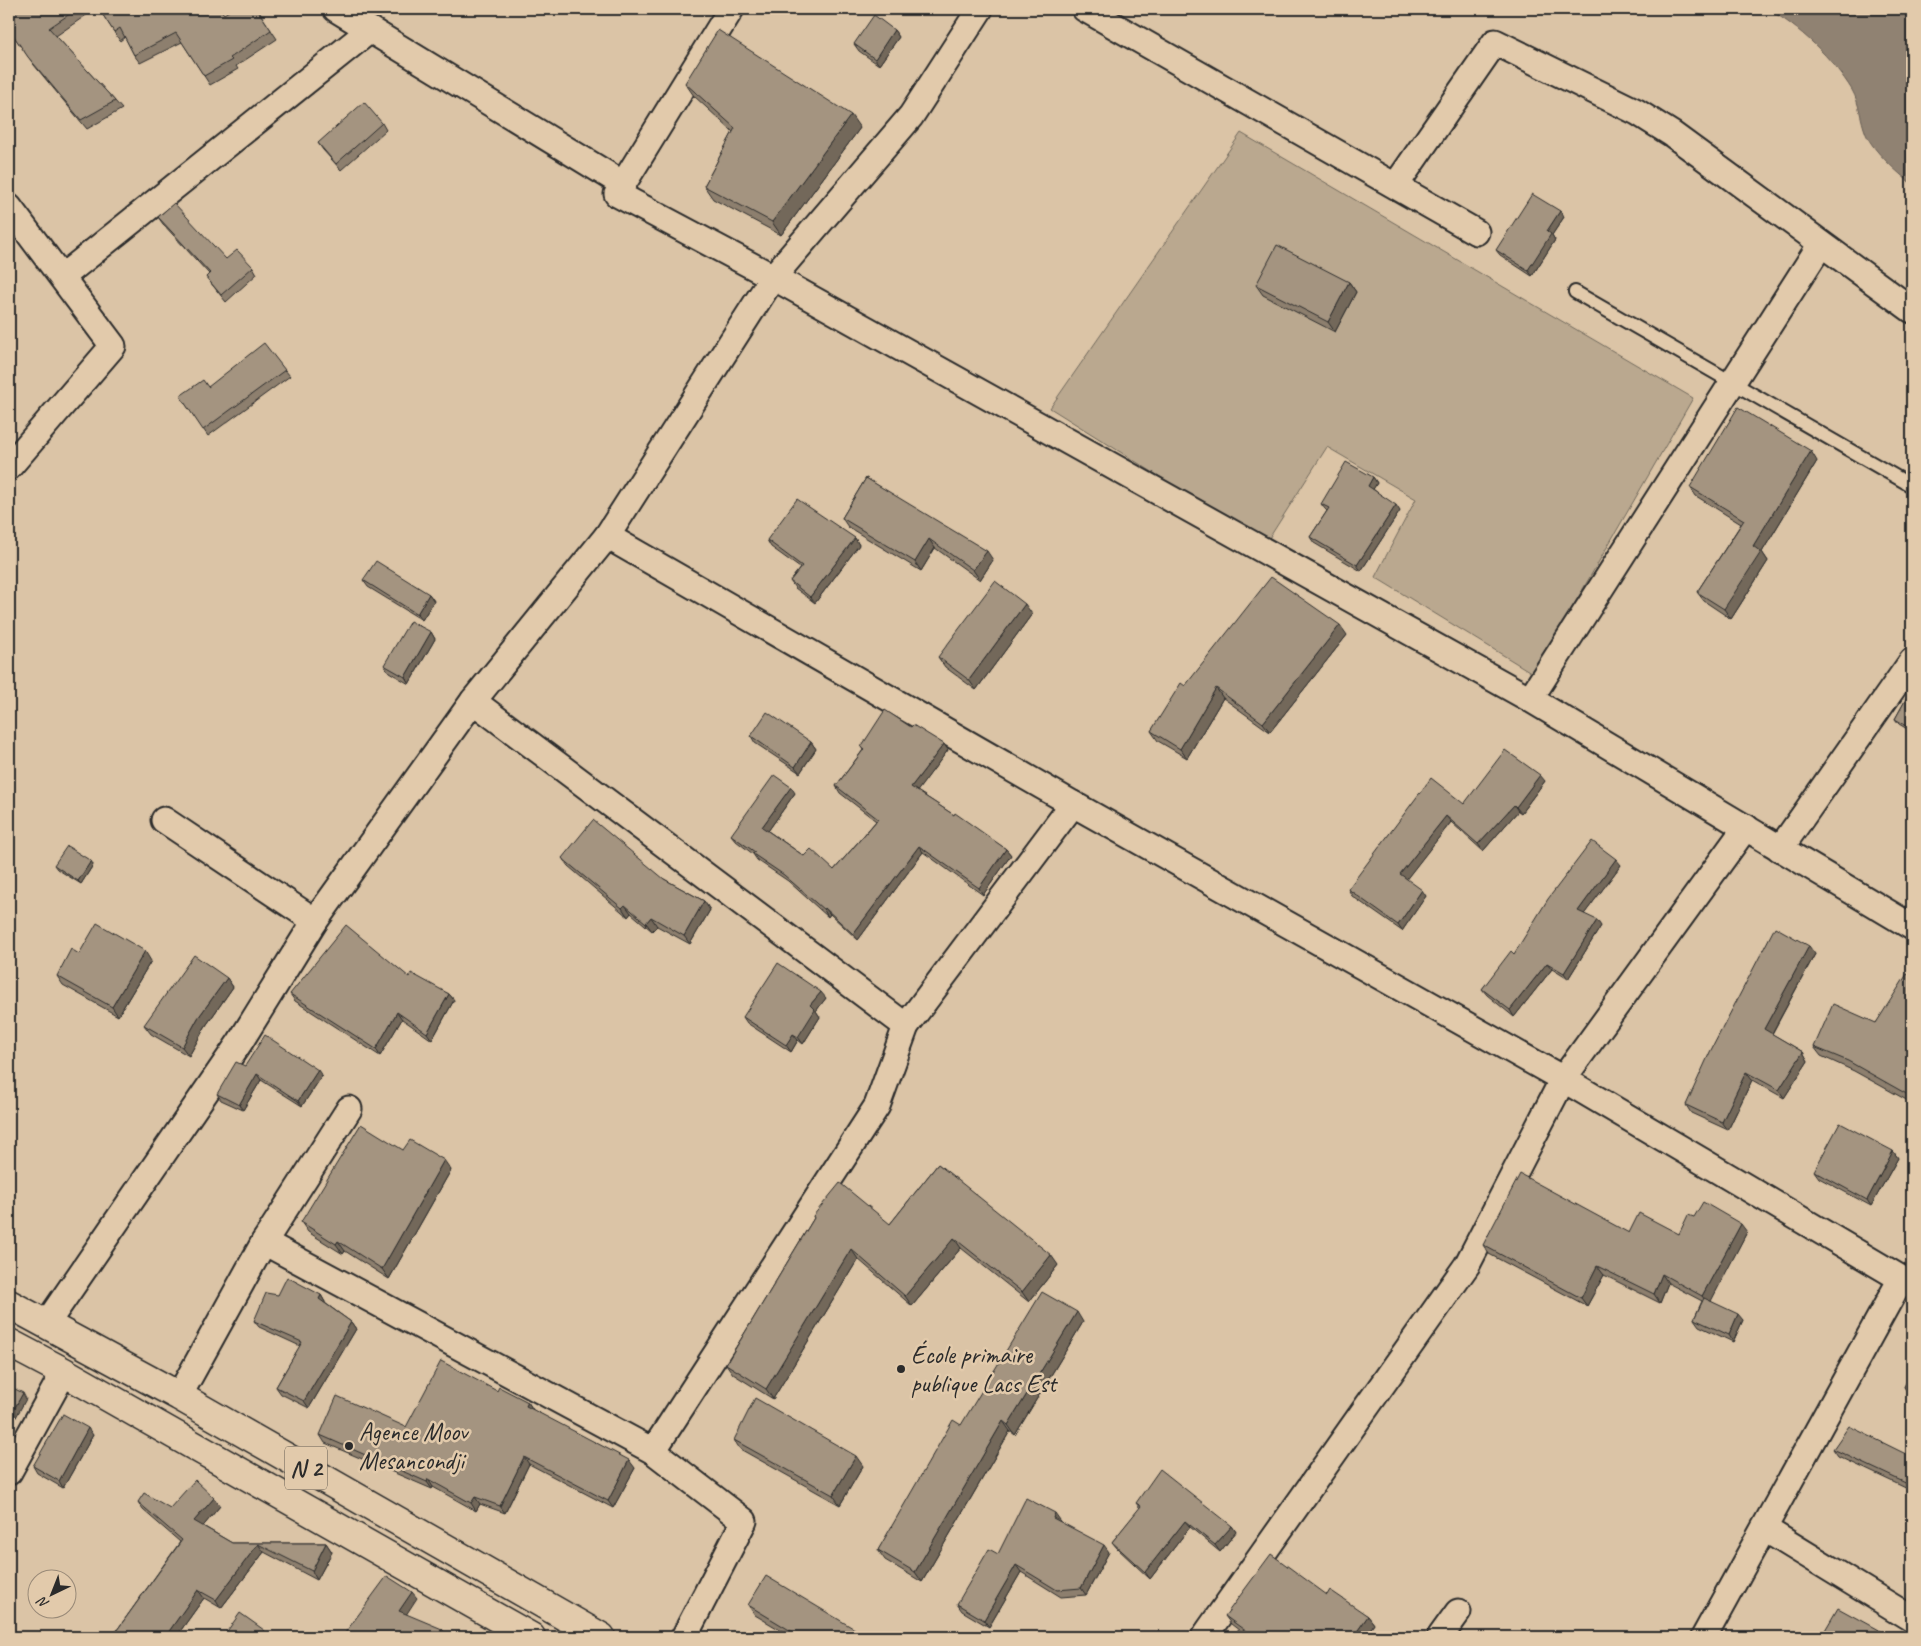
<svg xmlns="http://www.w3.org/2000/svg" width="1921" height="1646" font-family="Caveat,sans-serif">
	<rect width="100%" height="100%" fill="#dbc4a6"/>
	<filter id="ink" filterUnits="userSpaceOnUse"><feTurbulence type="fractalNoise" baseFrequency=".02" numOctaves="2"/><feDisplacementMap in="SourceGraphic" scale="10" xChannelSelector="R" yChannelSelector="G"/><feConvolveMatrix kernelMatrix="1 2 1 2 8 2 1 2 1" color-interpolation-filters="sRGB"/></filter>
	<g filter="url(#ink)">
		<polygon fill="#baa88f" stroke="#726a5d" points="1241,133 1693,398 1534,674 1375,577 1416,499 1327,447 1266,543 1050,408"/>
		<path fill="#908272" stroke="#685f56" d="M1767,9H1912V184C1898,173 1873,151 1866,134C1860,119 1860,104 1852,90C1834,60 1798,25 1767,9Z"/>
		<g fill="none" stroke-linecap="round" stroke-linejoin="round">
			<g stroke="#2b2b2b" stroke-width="16">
				<polyline id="service" points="1575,292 1912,486"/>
			</g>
			<g stroke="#2b2b2b" stroke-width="29">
				<g id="minor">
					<polyline points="336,9 623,184"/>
					<polyline points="731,9 617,194 773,277 1530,699 1912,927"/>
					<polyline points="1085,9 1476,232"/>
					<polyline points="1396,185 1495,42 1637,112 1672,134 1912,310"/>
					<polyline points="9,207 113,346 9,467"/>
					<polyline points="62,277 370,30"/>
					<polyline points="607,536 1073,804 1563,1079 1912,1285"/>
					<polyline points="1530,699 1821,244"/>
					<polyline points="473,701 906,1026"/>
					<polyline points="164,820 315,921"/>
					<polyline points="1780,849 1912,661"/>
					<polyline points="264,1242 653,1451 744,1521 684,1637"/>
					<polyline points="47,1323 240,1042 315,921 473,701 607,536 773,277 911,116 980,9"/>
					<polyline points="179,1396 264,1242 349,1109"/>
					<polyline points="653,1451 877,1106 906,1026 1073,804"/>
					<polyline points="9,1472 64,1372"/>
					<polyline points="1765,1529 1912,1619"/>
					<polyline points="1204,1637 1467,1265 1563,1079 1746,827"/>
					<polyline points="1440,1637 1458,1612"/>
					<polyline points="1704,1637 1901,1279"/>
				</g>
			</g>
			<g stroke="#2b2b2b" stroke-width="31">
				<g id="trunk">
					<polyline points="9,1304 179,1396 601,1637"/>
					<polyline points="9,1343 64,1372 531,1637"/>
				</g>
			</g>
			<use href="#service" stroke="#e2caab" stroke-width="12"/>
			<use href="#minor" stroke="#e2caab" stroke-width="25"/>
			<use href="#trunk" stroke="#e2caab" stroke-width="28"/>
		</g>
		<g fill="#8d7f6e" stroke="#2b2b2b">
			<polygon points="9,9 95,9 56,36 115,101 122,109 87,129 34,65 9,29"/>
			<polygon points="99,9 224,14 257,9 277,39 236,66 238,69 210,85 182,42 140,63 134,55 125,37 120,41"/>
			<polygon points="894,30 899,37 879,65 859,51 854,44"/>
			<polygon points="685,83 860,128 781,235 713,199 704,186 733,132 694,96"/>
			<polygon points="382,123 386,130 341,170 323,150 318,143"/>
			<polygon points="158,217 226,259 253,267 257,274 226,302 206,277 209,274 163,224"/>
			<polygon points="1564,217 1552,235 1555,240 1532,276 1500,255 1496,250"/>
			<polygon points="1349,282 1356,292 1335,332 1263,295 1256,285"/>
			<polygon points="285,370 290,376 208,436 180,396 208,387"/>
			<polygon points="1817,461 1762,552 1768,561 1731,619 1704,601 1697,592 1741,524 1696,496 1690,487"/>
			<polygon points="1373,477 1377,483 1373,489 1400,511 1361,571 1314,543 1310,537 1327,511 1325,509 1321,504"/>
			<polygon points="866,478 993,560 980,580 935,548 921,571 848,527 842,518"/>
			<polygon points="855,538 859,545 815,603 795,588 790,581 800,568 771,547 767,540"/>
			<polygon points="363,580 429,594 434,601 422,620 368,587"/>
			<polygon points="1032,614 976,690 945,667 938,657"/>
			<polygon points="431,632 435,639 409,684 389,672 384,665"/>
			<polygon points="1347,635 1270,732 1223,698 1187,758 1158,741 1151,731 1185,686"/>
			<polygon points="1912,688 1912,732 1899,724 1895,719"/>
			<polygon points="911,727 948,750 917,791 1006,849 1011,855 983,895 923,852 858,940 830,914 828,917 788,881 757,860 753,854 736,841 731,835 795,793 768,831 804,856 834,870 876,821 840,793 836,786 863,750 861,747"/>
			<polygon points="751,736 811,742 816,749 800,773 755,743"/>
			<polygon points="1545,781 1521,813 1518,811 1483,851 1451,822 1406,879 1426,896 1402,931 1352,896 1348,889 1464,804"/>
			<polygon points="562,858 664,879 704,901 710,910 690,944 657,926 652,931 631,913 628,917 568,866"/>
			<polygon points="91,861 93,865 81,884 57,869 54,865"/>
			<polygon points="1621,865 1584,914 1601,926 1568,979 1552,969 1514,1017 1487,995 1482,989 1514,954"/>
			<polygon points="79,954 151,961 118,1016 63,985 57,976"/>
			<polygon points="1815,954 1772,1034 1803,1052 1808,1061 1784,1098 1752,1080 1728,1130 1691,1113 1686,1105"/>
			<polygon points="1912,976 1912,1103 1854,1071 1821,1056 1814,1047 1876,1023"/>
			<polygon points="409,977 449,994 454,1000 432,1040 402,1019 380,1056 295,1001 290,994"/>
			<polygon points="227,978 233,987 205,1027 189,1056 151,1034 144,1025"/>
			<polygon points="826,998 816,1011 820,1017 803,1044 798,1040 791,1052 747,1023 743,1017"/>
			<polygon points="245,1066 322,1076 302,1106 261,1080 243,1110 221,1100 217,1094"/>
			<polygon points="403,1150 451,1170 389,1279 345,1251 343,1254 308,1232 301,1222"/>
			<polygon points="1893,1151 1898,1158 1871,1206 1819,1178 1814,1171"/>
			<polygon points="938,1164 1058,1265 1029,1302 961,1248 912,1306 858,1259 773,1399 733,1374 726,1364 814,1218 813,1216 890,1224"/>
			<polygon points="1694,1217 1747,1232 1710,1301 1743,1320 1733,1342 1699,1326 1694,1319 1702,1301 1668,1283 1660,1303 1604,1275 1587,1306 1489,1254 1483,1245 1629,1233 1679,1234"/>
			<polygon points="278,1295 321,1295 325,1302 325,1303 351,1322 356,1329 309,1408 281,1394 276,1387 300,1346 259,1327 254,1321"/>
			<polygon points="1083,1322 1015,1435 1010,1431 922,1582 885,1560 878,1550 961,1425"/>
			<polygon points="1912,1371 1912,1396 1909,1394 1904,1387"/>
			<polygon points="497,1391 528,1402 533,1410 635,1468 613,1508 529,1464 505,1513 480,1504 476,1511 433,1487 432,1489 325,1443 320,1435 406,1427"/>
			<polygon points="93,1435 63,1488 37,1473 33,1466"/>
			<polygon points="734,1440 863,1466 840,1505 740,1449"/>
			<polygon points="1833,1449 1912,1457 1912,1491 1838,1456"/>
			<polygon points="138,1502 170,1508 220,1506 203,1526 232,1543 326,1543 332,1552 317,1580 264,1552 221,1608 204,1598 176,1637 112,1637 180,1542 143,1510"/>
			<polygon points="1136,1503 1232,1526 1236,1532 1220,1552 1190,1527 1150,1579 1117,1548 1112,1542 1140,1508"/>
			<polygon points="1060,1520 1059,1521 1109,1552 1086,1595 1061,1597 1021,1572 989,1627 962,1611 957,1604 998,1554"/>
			<polygon points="1327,1595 1368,1616 1374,1624 1365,1637 1248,1637 1231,1624 1225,1616"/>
			<polygon points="748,1605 868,1637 792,1637 755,1615"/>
		</g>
		<g fill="#73685a" stroke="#2b2b2b">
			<polygon points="894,30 899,37 879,65 875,59"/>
			<polygon points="851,115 860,128 781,235 772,222"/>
			<polygon points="1560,211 1564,217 1552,235 1555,240 1532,276 1528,270 1547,231"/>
			<polygon points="1349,282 1356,292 1335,332 1328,322"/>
			<polygon points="1811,451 1817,461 1762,552 1768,561 1731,619 1724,609 1753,546"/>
			<polygon points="1373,477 1377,483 1372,491 1368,486"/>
			<polygon points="1396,505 1400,511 1361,571 1357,565"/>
			<polygon points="855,538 859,545 815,603 810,597"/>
			<polygon points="929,539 935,548 921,571 915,562"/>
			<polygon points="987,551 993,560 980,580 973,570"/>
			<polygon points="429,594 434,601 422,620 417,614"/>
			<polygon points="1025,604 1032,614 976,690 969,680"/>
			<polygon points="1340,625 1347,635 1270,732 1263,723"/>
			<polygon points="431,632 435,639 409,684 405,677"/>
			<polygon points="1216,688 1223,698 1187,758 1180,749"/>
			<polygon points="811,742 816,749 800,773 795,767"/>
			<polygon points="944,744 948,750 916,793 911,787"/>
			<polygon points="1540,775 1545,781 1521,813 1516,807"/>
			<polygon points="791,787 795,793 766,834 762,827"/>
			<polygon points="9,794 12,797 9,800"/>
			<polygon points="1514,805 1518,811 1483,851 1478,844"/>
			<polygon points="1446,816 1451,822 1405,881 1400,874"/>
			<polygon points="919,846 923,852 858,940 853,934"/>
			<polygon points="1006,849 1011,855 983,895 979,888"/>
			<polygon points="1616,859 1621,865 1582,917 1578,911"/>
			<polygon points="91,861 93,865 81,884 78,881"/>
			<polygon points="1422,890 1426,896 1402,931 1398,925"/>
			<polygon points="704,901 710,910 690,944 684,936"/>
			<polygon points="625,905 631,913 628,917 622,908"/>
			<polygon points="825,908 830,914 828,917 824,910"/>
			<polygon points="651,917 657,926 652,931 646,923"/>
			<polygon points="1597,920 1601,926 1568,979 1564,973"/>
			<polygon points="1809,946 1815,954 1770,1037 1764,1029"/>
			<polygon points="145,951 151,961 118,1016 112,1007"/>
			<polygon points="1547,963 1552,969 1514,1017 1510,1010"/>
			<polygon points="227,978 233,987 205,1027 189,1056 182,1047 198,1018"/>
			<polygon points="821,992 826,998 816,1011 820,1017 803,1044 798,1037 810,1005"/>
			<polygon points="449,994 454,1000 432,1040 427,1033"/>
			<polygon points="397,1012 402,1019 380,1056 376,1049"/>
			<polygon points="793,1034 798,1040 791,1052 786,1045"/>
			<polygon points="1803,1052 1808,1061 1784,1098 1779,1090"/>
			<polygon points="318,1070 322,1076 302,1106 298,1101"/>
			<polygon points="1746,1072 1752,1080 1728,1130 1722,1122"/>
			<polygon points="257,1074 261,1080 243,1110 239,1105"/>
			<polygon points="1893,1151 1898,1158 1871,1206 1867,1200"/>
			<polygon points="444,1160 451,1170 389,1279 382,1269"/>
			<polygon points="1741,1224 1747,1232 1709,1305 1702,1296"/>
			<polygon points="954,1238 961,1248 912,1306 905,1296"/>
			<polygon points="338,1241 345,1251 343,1254 336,1244"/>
			<polygon points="851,1249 858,1259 773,1399 766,1389"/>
			<polygon points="1051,1255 1058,1265 1029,1302 1022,1292"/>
			<polygon points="1597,1266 1604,1275 1587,1306 1581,1298"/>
			<polygon points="1662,1274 1668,1283 1660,1303 1654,1294"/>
			<polygon points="321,1295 325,1302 324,1306 319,1299"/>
			<polygon points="1077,1312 1083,1322 1015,1435 1008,1425"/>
			<polygon points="1738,1314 1743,1320 1733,1342 1729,1335"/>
			<polygon points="351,1322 356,1329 309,1408 304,1401"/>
			<polygon points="23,1393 26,1399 9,1430 9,1418"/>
			<polygon points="528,1402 533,1410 531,1414 526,1406"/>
			<polygon points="1003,1421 1010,1431 922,1582 915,1572"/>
			<polygon points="88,1428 93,1435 63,1488 59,1481"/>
			<polygon points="856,1456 863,1466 840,1505 833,1495"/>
			<polygon points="524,1457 529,1464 505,1513 500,1506"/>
			<polygon points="629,1460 635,1468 613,1508 608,1501"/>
			<polygon points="428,1479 433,1487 432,1489 427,1482"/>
			<polygon points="475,1497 480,1504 476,1511 471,1503"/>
			<polygon points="214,1498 220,1506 200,1530 194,1521"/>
			<polygon points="1055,1513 1060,1520 1057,1525 1053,1518"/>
			<polygon points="1185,1521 1190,1527 1150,1579 1145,1572"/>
			<polygon points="1232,1526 1236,1532 1220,1552 1215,1545"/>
			<polygon points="326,1543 332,1552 317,1580 312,1571"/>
			<polygon points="258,1544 264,1552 221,1608 216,1600"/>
			<polygon points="1104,1545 1109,1552 1086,1595 1081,1588"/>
			<polygon points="1016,1565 1021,1572 989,1627 984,1620"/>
			<polygon points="198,1590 204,1598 176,1637 165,1637"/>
			<polygon points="412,1592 417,1598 404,1618 399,1611"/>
			<polygon points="1368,1616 1374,1624 1365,1637 1353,1637"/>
			<polygon points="442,1629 447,1635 446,1637 439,1637"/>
			<polygon points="264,1630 268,1637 259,1637"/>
		</g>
		<g fill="#a49480" stroke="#2b2b2b">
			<polygon points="9,9 77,9 49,28 115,101 81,120 28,57 9,29"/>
			<polygon points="99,9 220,9 224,14 232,9 257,9 271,30 230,58 232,60 204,76 176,33 134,55 120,28 114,32"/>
			<polygon points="874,15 894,30 875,59 854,44"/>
			<polygon points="718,30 851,115 772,222 704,186 735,128 685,83"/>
			<polygon points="364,102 382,123 336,164 318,143"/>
			<polygon points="1532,194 1560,211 1547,231 1551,234 1528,270 1496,250"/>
			<polygon points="174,203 226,259 237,250 253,267 221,295 206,277 210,273 158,217"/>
			<polygon points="1277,245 1349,282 1328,322 1256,285"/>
			<polygon points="264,343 285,370 203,430 180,396 203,380 208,387"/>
			<polygon points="1738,407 1811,451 1753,546 1761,552 1724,609 1697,592 1744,520 1690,487"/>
			<polygon points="1346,462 1373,477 1368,486 1396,505 1357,565 1310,537 1329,508 1321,504"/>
			<polygon points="866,478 987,551 973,570 929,539 915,562 842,518"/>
			<polygon points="797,499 855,538 810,597 790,581 802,566 767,540"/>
			<polygon points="376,561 429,594 417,614 363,580"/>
			<polygon points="1271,577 1340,625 1263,723 1216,688 1180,749 1151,731 1181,683 1185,686"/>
			<polygon points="995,581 1025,604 969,680 938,657"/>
			<polygon points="410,621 431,632 405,677 384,665"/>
			<polygon points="1912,688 1912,729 1895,719"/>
			<polygon points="885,710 911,727 913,725 944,744 911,787 954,815 955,813 1006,849 979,888 919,846 853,934 825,908 824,910 784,875 753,854 755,852 731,835 774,775 791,787 762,827 804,856 811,849 834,870 878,819 836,786 864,749 861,747"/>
			<polygon points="767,712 811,742 795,767 751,736"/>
			<polygon points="1505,750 1540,775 1516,807 1514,805 1478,844 1446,816 1400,874 1422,890 1398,925 1348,889 1431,778 1464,804"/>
			<polygon points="593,820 664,879 704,901 684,936 651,917 646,923 625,905 622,908 562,858"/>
			<polygon points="1592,841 1616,859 1578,911 1597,920 1564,973 1547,963 1510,1010 1482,989 1511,951 1514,954 1548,899"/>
			<polygon points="67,846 91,861 78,881 54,865"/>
			<polygon points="97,923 145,951 112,1007 57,976 71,949 79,954"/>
			<polygon points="346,925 409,977 411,973 449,994 427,1033 397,1012 376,1049 290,994"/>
			<polygon points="1775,927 1809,946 1764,1029 1803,1052 1779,1090 1746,1072 1722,1122 1686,1105 1710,1052"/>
			<polygon points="194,955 227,978 198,1018 182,1047 144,1025"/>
			<polygon points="778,963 821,992 810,1005 815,1010 798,1037 793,1034 786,1045 743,1017"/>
			<polygon points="1907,974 1912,976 1912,1097 1848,1061 1814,1047 1833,1004 1876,1023"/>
			<polygon points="265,1035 318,1070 298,1101 257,1074 239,1105 217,1094 236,1062 245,1066"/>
			<polygon points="1840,1123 1893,1151 1867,1200 1814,1171"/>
			<polygon points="361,1124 403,1150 410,1140 444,1160 382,1269 338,1241 336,1244 301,1222"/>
			<polygon points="938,1164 1051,1255 1022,1292 954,1238 905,1296 851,1249 766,1389 726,1364 814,1218 813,1216 840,1183 890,1224"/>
			<polygon points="1520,1174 1629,1233 1639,1213 1679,1234 1688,1215 1694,1217 1703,1202 1741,1224 1702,1296 1662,1274 1654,1294 1597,1266 1581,1298 1483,1245"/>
			<polygon points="287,1277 321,1295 319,1299 351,1322 304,1401 276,1387 302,1342 254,1321 266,1293 278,1295"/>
			<polygon points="1042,1292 1077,1312 1008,1425 1003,1421 915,1572 878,1550 953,1420 961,1425"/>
			<polygon points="1704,1298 1738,1314 1729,1335 1694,1319"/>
			<polygon points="441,1361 497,1391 499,1387 528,1402 526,1406 629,1460 608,1501 524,1457 500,1506 475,1497 471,1503 428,1479 427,1482 320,1435 337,1396 406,1427"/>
			<polygon points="1912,1371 1912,1391 1904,1387"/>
			<polygon points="9,1386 23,1393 9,1418"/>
			<polygon points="755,1398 856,1456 833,1495 734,1440"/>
			<polygon points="63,1414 88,1428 59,1481 33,1466"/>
			<polygon points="1849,1426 1912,1457 1912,1486 1833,1449"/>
			<polygon points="1160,1469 1232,1526 1215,1545 1185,1521 1145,1572 1112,1542 1141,1506 1136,1503"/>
			<polygon points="195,1480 214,1498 194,1521 232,1543 326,1543 312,1571 258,1544 216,1600 198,1590 165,1637 112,1637 182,1540 138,1502 144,1493 170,1508"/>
			<polygon points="1026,1498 1055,1513 1053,1518 1104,1545 1081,1588 1057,1590 1016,1565 984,1620 957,1604 989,1549 998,1554"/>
			<polygon points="1271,1554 1327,1595 1330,1590 1368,1616 1353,1637 1254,1637 1225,1616"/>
			<polygon points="387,1576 412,1592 399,1611 442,1629 439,1637 342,1637"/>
			<polygon points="766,1576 868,1637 801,1637 748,1605"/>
			<polygon points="1838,1608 1891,1637 1821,1637"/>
			<polygon points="240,1613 264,1630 259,1637 223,1637"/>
		</g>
	</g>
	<g fill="#2b2b2b" stroke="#e2caab" stroke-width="2">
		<circle cx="901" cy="1369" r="5"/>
		<circle cx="349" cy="1446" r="5"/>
	</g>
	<g text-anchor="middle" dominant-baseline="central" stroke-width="5" stroke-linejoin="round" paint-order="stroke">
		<rect fill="#e2caab" stroke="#625b51" stroke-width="1" x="285" y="1446.5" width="42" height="43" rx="4"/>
		<g font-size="24" font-weight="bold" fill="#2b2b2b">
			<text x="306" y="1468">N 2</text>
		</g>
		<g font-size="25" fill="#2b2b2b" stroke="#e2caab" text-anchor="start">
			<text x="911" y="1355">École primaire<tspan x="911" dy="29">publique Lacs Est</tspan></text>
			<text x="359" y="1432">Agence Moov<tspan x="359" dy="29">Mesancondji</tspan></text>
		</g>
	</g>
	<rect width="1921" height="1646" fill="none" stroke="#e2caab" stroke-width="30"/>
	<rect x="15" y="15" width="1891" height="1616" fill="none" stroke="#2b2b2b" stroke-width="2" filter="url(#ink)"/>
	<g transform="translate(52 1594) rotate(223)"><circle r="24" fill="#e2caab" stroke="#998a78"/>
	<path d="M0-4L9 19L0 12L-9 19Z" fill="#2b2b2b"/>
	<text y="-8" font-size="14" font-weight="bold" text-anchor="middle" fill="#2b2b2b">N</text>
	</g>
</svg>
